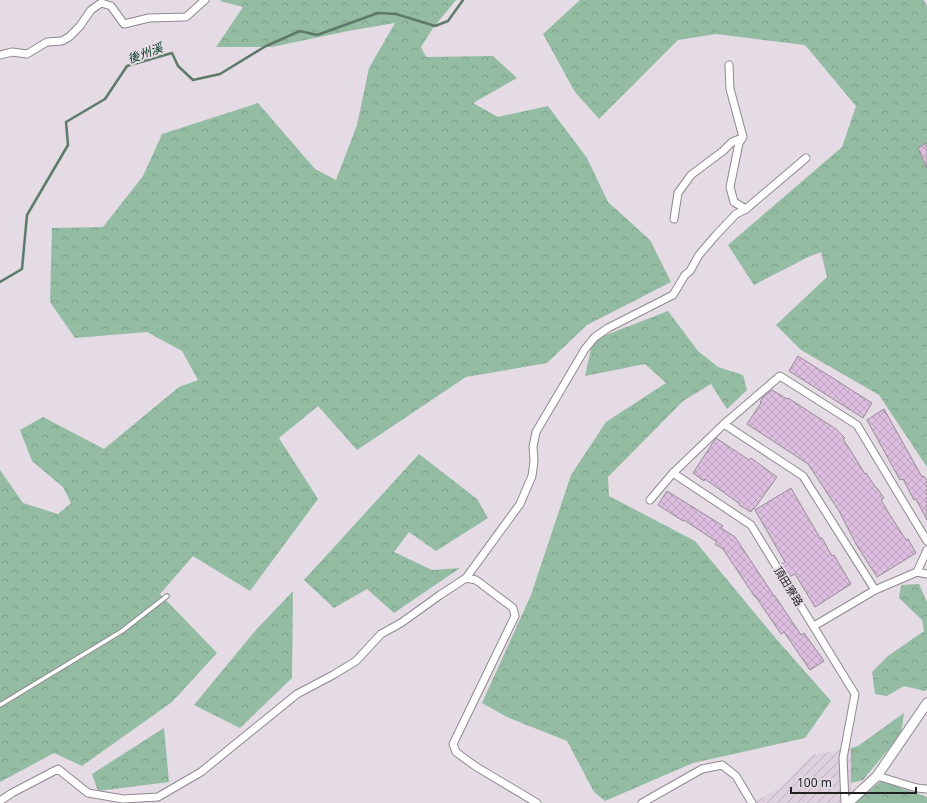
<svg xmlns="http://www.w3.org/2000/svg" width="927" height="803" font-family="'Noto Sans','Noto Sans TC',sans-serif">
	<defs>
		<pattern id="industrial-furrows" width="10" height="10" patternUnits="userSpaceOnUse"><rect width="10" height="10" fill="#decfdf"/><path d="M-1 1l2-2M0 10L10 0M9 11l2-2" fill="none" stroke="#beb1bf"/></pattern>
		<pattern id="forest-crowns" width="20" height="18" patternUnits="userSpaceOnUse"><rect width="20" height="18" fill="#93bca2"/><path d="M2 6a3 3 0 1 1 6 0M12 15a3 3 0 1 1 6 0" fill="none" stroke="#7ea18b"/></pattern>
		<pattern id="building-cross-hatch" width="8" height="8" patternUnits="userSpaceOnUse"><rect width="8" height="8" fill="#debee0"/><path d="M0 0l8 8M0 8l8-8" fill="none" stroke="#bea3c0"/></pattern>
	</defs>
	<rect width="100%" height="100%" fill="#e4dbe5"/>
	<polygon fill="url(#industrial-furrows)" points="851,748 851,783 852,803 752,803 780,788 812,755"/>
	<g fill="url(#forest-crowns)">
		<polygon points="221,0 456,0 433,28 421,47 426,57 493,56 517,78 473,103 498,117 548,106 587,158 608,202 650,240 671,282 587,325 547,363 466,377 357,450 318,406 279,438 318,499 250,591 193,556 160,594 217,653 172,702 82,766 54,753 0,782 0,470 23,503 58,514 71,503 63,487 32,461 20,430 43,417 104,449 179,387 198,380 182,351 147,332 75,338 50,302 52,228 103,227 143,176 162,134 258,103 315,169 336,180 357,125 369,68 395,23 348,31 272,47 216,47 243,7 220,1"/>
		<polygon points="580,0 924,0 927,6 927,467 879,395 801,350 776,325 827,277 821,252 808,257 754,285 728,245 842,147 856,106 805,45 716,34 678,40 599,119 575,92 543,34"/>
		<polygon points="668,311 698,351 718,367 743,375 747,390 727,409 711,384 683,401 608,477 609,496 695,541 778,641 831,701 805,738 693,763 605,801 594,792 567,741 507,717 482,703 531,595 571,475 606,422 666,383 645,364 585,376 593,340"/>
		<polygon points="419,454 477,499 488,518 436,551 409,532 394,552 432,570 460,568 394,613 367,589 334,608 304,580"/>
		<polygon points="919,584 927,602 927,689 925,691 904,686 887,696 875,694 872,672 888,656 924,631 922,620 899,598 901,585"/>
		<polygon points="293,591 292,678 240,728 194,705 255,631"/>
		<polygon points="904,713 901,734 863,780 851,783 851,748 858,746"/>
		<polygon points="164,728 169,782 98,791 92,774"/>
		<polygon points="881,781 927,797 927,803 855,803"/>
	</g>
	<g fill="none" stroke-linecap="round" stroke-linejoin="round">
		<polyline stroke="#5e7a69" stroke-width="2.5" points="0,282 22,269 27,215 68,145 66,122 105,99 127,66 172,53 178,66 193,80 220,74 266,46 300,31 317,35 378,13 396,14 435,26 448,21 463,0"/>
	</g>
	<g fill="url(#building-cross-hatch)" stroke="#948c94">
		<polygon points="927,143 927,168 918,148"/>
		<polygon points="798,356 872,403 863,418 789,371"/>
		<polygon points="772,390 787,399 788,398 836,429 845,438 843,439 854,456 865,474 866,473 876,488 877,488 884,498 881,500 890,515 906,540 908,539 916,553 877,577 856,544 839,511 808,464 747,424 761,403 760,402 764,396"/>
		<polygon points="884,409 922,477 924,476 927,481 927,520 916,499 914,500 903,479 900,480 867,420"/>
		<polygon points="716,438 749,460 751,458 777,477 754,509 753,508 751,512 739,505 740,504 705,479 704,481 693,473"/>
		<polygon points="791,488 820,538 822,538 832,556 834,555 851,584 815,607 795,574 789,577 781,564 785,562 755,510"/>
		<polygon points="667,491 712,519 723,526 721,528 735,537 774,596 775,596 801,635 804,633 824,661 810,670 784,632 781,634 756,597 755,597 723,549 715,544 717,542 684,520 683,521 658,505"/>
	</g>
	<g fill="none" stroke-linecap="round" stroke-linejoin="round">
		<g stroke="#908890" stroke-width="5.5">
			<polyline id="service" points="0,705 122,631 167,596"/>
		</g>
		<g stroke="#908890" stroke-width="9">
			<g id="minor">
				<polyline points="0,55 12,52 27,54 47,42 62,41 69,37 80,26 91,10 101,3 111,6 124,24 149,18 186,17 205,0"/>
				<polyline points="746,209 806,158"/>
				<polyline points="674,219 678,193 691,175 723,151 732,142 742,138"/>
				<polyline points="724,424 803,476 875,590"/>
				<polyline points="650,500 673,473"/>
				<polyline points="917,572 927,550"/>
				<polyline points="466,578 520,504 532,476 534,461 533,447 536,432 585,349 595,337 608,328 673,295 685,275 690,271 699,255 716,235 736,214 746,209 734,202 730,187 739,143 743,137 730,89 729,65"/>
				<polyline points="814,626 875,590 917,572 927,574"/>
				<polyline points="877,776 917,788 927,789"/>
				<polyline points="0,801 12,793 58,769 88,793 123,799 158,797 201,772 297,694 333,675 356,661 381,634 401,623 440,595 466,578 476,580 513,608 515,616 453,744 456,752 475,766 537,803"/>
				<polyline points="642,803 702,769 722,765 736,776 752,803"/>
				<polyline points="845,803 843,758 855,694 751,525 673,473 724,424 780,376 857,425 927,541"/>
			</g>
		</g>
		<g stroke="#908890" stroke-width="11">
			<polyline id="tertiary" points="848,803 877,776 927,703"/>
		</g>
		<use href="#service" stroke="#fff" stroke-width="3.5"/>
		<use href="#minor" stroke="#fff" stroke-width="7"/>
		<use href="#tertiary" stroke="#fff" stroke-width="9"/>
	</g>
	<g text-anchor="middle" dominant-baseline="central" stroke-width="4" stroke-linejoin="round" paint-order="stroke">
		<g font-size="11" fill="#221f22" stroke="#e4dbe5">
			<text transform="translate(789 586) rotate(58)">頂田寮路</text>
		</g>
		<g font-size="12" font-style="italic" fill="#00371e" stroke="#e4dbe5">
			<text transform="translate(145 53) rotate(-20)">後州溪</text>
		</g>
	</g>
	<path d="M791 787v6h125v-6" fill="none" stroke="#221f22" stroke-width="2"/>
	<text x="797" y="787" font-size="12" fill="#221f22" stroke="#e4dbe5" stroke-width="3" paint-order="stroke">100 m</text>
</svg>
